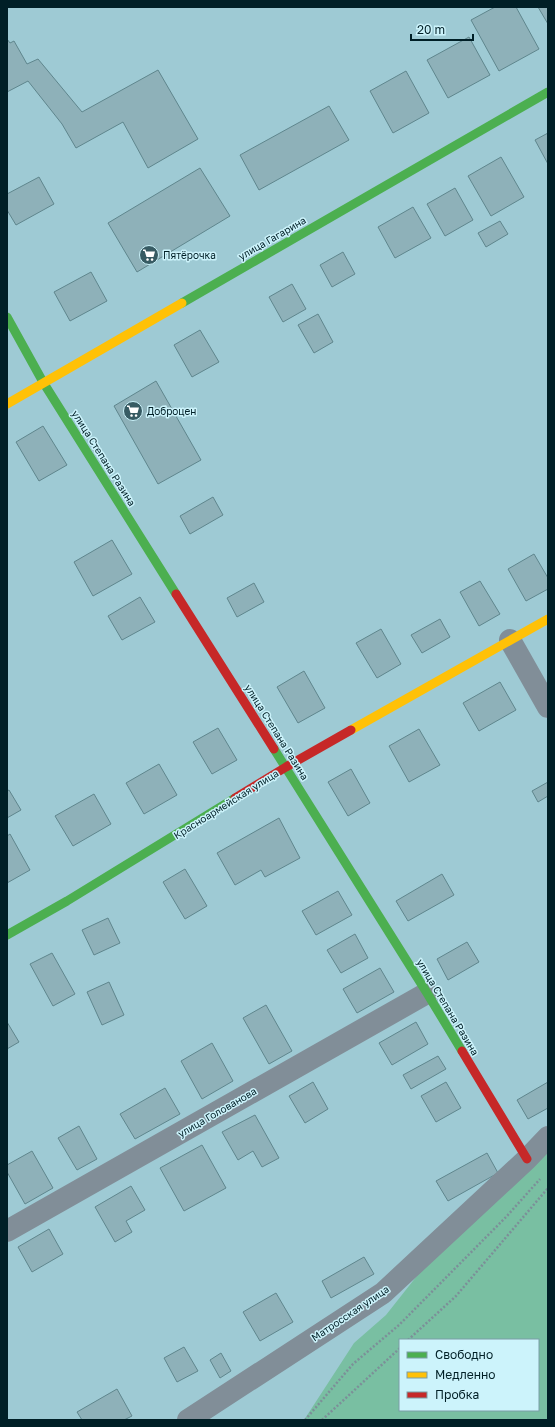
<svg xmlns="http://www.w3.org/2000/svg" width="555" height="1427" font-family="'Golos Text',sans-serif">
	<rect width="100%" height="100%" fill="#9ecad4"/>
	<path fill="#79bfa2" fill-rule="evenodd" d="M548,1142V1420H304L354,1343L386,1315L420,1272ZM400,1340H538V1410H400Z"/>
	<g fill="#8eb1b9" stroke="#5f868d">
		<polygon points="495,7 516,7 539,49 499,71 471,20"/>
		<polygon points="538,7 548,7 548,24"/>
		<polygon points="469,37 490,75 448,98 427,60"/>
		<polygon points="7,39 10,43 14,41 27,64 38,59 82,112 158,70 198,139 148,168 123,122 76,148 62,124 28,81 7,92"/>
		<polygon points="406,71 429,113 393,133 370,91"/>
		<polygon points="329,106 349,140 259,190 240,155"/>
		<polygon points="548,133 548,164 535,140"/>
		<polygon points="501,157 524,197 491,216 468,176"/>
		<polygon points="200,168 230,216 137,272 108,223"/>
		<polygon points="39,177 54,204 16,225 7,210 7,194"/>
		<polygon points="455,188 473,220 445,236 427,204"/>
		<polygon points="413,207 431,238 395,258 378,227"/>
		<polygon points="500,221 508,234 486,247 478,233"/>
		<polygon points="343,252 355,274 332,287 320,265"/>
		<polygon points="91,272 107,301 70,321 54,292"/>
		<polygon points="292,284 306,309 283,322 269,297"/>
		<polygon points="318,314 333,342 314,353 298,325"/>
		<polygon points="200,330 219,362 192,377 174,345"/>
		<polygon points="156,381 201,460 158,484 114,406"/>
		<polygon points="43,426 67,465 39,481 16,442"/>
		<polygon points="213,497 223,515 190,534 180,516"/>
		<polygon points="112,540 132,574 93,596 74,562"/>
		<polygon points="534,554 548,578 548,589 526,601 508,569"/>
		<polygon points="480,581 500,614 479,626 460,592"/>
		<polygon points="254,583 264,602 237,617 227,598"/>
		<polygon points="140,597 155,622 122,640 108,616"/>
		<polygon points="440,619 450,637 422,653 411,635"/>
		<polygon points="381,629 401,664 377,678 356,643"/>
		<polygon points="304,671 325,708 298,723 277,687"/>
		<polygon points="500,682 516,710 479,731 463,703"/>
		<polygon points="218,728 237,760 212,774 193,742"/>
		<polygon points="419,729 440,765 409,782 389,746"/>
		<polygon points="159,764 177,795 144,814 126,783"/>
		<polygon points="351,769 370,803 348,816 328,782"/>
		<polygon points="548,782 548,796 538,802 532,791"/>
		<polygon points="9,790 21,810 7,818 7,791"/>
		<polygon points="94,794 111,824 73,846 55,816"/>
		<polygon points="279,818 300,858 265,877 261,870 235,885 217,853"/>
		<polygon points="10,834 30,870 7,883 7,836"/>
		<polygon points="185,869 207,906 185,919 163,882"/>
		<polygon points="442,874 454,895 408,921 396,901"/>
		<polygon points="338,891 352,915 316,935 302,911"/>
		<polygon points="108,918 120,943 94,955 82,930"/>
		<polygon points="355,934 368,958 341,973 327,950"/>
		<polygon points="467,942 479,962 448,980 437,959"/>
		<polygon points="52,953 75,994 53,1006 30,964"/>
		<polygon points="380,968 394,992 357,1013 343,989"/>
		<polygon points="109,982 124,1015 102,1025 87,992"/>
		<polygon points="266,1005 292,1051 269,1064 243,1018"/>
		<polygon points="7,1022 19,1042 7,1049"/>
		<polygon points="416,1022 428,1044 392,1065 379,1043"/>
		<polygon points="212,1043 233,1081 202,1099 181,1061"/>
		<polygon points="438,1056 446,1069 411,1089 403,1075"/>
		<polygon points="313,1082 328,1109 305,1123 289,1096"/>
		<polygon points="446,1082 461,1108 436,1122 421,1096"/>
		<polygon points="548,1082 548,1108 528,1119 517,1100"/>
		<polygon points="165,1088 180,1114 135,1139 120,1114"/>
		<polygon points="255,1115 279,1158 262,1167 253,1151 238,1160 222,1132"/>
		<polygon points="79,1126 97,1159 77,1170 58,1138"/>
		<polygon points="202,1145 226,1188 184,1211 160,1168"/>
		<polygon points="32,1151 53,1188 25,1204 7,1172 7,1165"/>
		<polygon points="487,1153 498,1173 448,1201 436,1181"/>
		<polygon points="131,1186 145,1210 126,1221 132,1232 115,1242 95,1207"/>
		<polygon points="49,1229 63,1254 32,1272 18,1247"/>
		<polygon points="364,1257 374,1274 331,1298 322,1281"/>
		<polygon points="276,1293 293,1322 260,1341 243,1312"/>
		<polygon points="184,1347 198,1371 177,1382 164,1358"/>
		<polygon points="221,1353 231,1371 220,1378 210,1360"/>
		<polygon points="117,1389 132,1416 124,1420 82,1420 77,1412"/>
	</g>
	<g fill="none" stroke-linecap="round" stroke-linejoin="round">
		<g stroke="#7c8f98" stroke-width="2.5" stroke-dasharray="2 2" stroke-linecap="butt">
			<polyline points="408,1340 456,1296 548,1188"/>
			<polyline points="305,1420 353,1364 399,1325 507,1216 540,1179"/>
			<polyline points="322,1420 400,1348"/>
		</g>
		<g stroke="#818e98" stroke-width="22">
			<polyline points="510,640 548,707"/>
			<polyline points="7,1231 427,993"/>
			<polyline points="188,1420 383,1293 527,1159 548,1137"/>
		</g>
		<g stroke="#4caf50" stroke-width="9">
			<polyline points="182,303 548,92"/>
			<polyline points="7,317 43,382 176,594"/>
			<polyline points="274,749 427,993 462,1051"/>
			<polyline points="7,935 67,901 235,798"/>
		</g>
		<g stroke="#ffc107" stroke-width="9">
			<polyline points="7,404 182,303"/>
			<polyline points="351,730 548,619"/>
		</g>
		<g stroke="#c62828" stroke-width="9">
			<polyline points="176,594 274,749"/>
			<polyline points="235,798 286,767 351,730"/>
			<polyline points="462,1051 527,1159"/>
		</g>
	</g>
	<defs>
		<g id="supermarket-disc" transform="scale(1)"><circle r="9.5" fill="#375b63" stroke="#ccf3fb"/><path d="M-6-5.5h2.5l.6 2H6L4.5 2H-2.5L-4.4-4H-6ZM-1.5 3.2a1.3 1.3 0 1 0 .1 0ZM3 3.2a1.3 1.3 0 1 0 .1 0Z" fill="#fff"/></g>
	</defs>
	<g fill-rule="evenodd">
		<use href="#supermarket-disc" x="149" y="255"/>
		<use href="#supermarket-disc" x="133" y="411"/>
	</g>
	<g text-anchor="middle" dominant-baseline="central" stroke-width="3" stroke-linejoin="round" paint-order="stroke">
		<g font-size="10" fill="#001f26" stroke="#ccf3fb">
			<text transform="translate(272 238) rotate(-30)">улица Гагарина</text>
			<text transform="translate(104 458) rotate(58)">улица Степана Разина</text>
			<text transform="translate(277 732) rotate(58)">улица Степана Разина</text>
			<text transform="translate(226 804) rotate(-32)">Красноармейская улица</text>
			<text transform="translate(448 1007) rotate(59)">улица Степана Разина</text>
			<text transform="translate(217 1112) rotate(-30)">улица Голованова</text>
			<text transform="translate(350 1313) rotate(-34)">Матросская улица</text>
		</g>
		<g font-size="10" fill="#001f26" stroke="#ccf3fb" text-anchor="start">
			<text x="163" y="255">Пятёрочка</text>
			<text x="147" y="411">Доброцен</text>
		</g>
	</g>
	<rect width="555" height="1427" fill="none" stroke="#001f26" stroke-width="16"/>
	<rect x="399" y="1339" width="140" height="72" fill="#ccf3fb" stroke="#7a9ea6"/>
	<rect x="407" y="1352" width="20" height="6" fill="#4caf50" stroke="#7a9ea6"/>
	<text x="435" y="1359" font-size="12" fill="#001f26">Свободно</text>
	<rect x="407" y="1372" width="20" height="6" fill="#ffc107" stroke="#7a9ea6"/>
	<text x="435" y="1379" font-size="12" fill="#001f26">Медленно</text>
	<rect x="407" y="1392" width="20" height="6" fill="#c62828" stroke="#7a9ea6"/>
	<text x="435" y="1399" font-size="12" fill="#001f26">Пробка</text>
	<path d="M411 34v6h62v-6" fill="none" stroke="#001f26" stroke-width="2"/>
	<text x="417" y="34" font-size="12" fill="#001f26" stroke="#ccf3fb" stroke-width="3" paint-order="stroke">20 m</text>
</svg>
